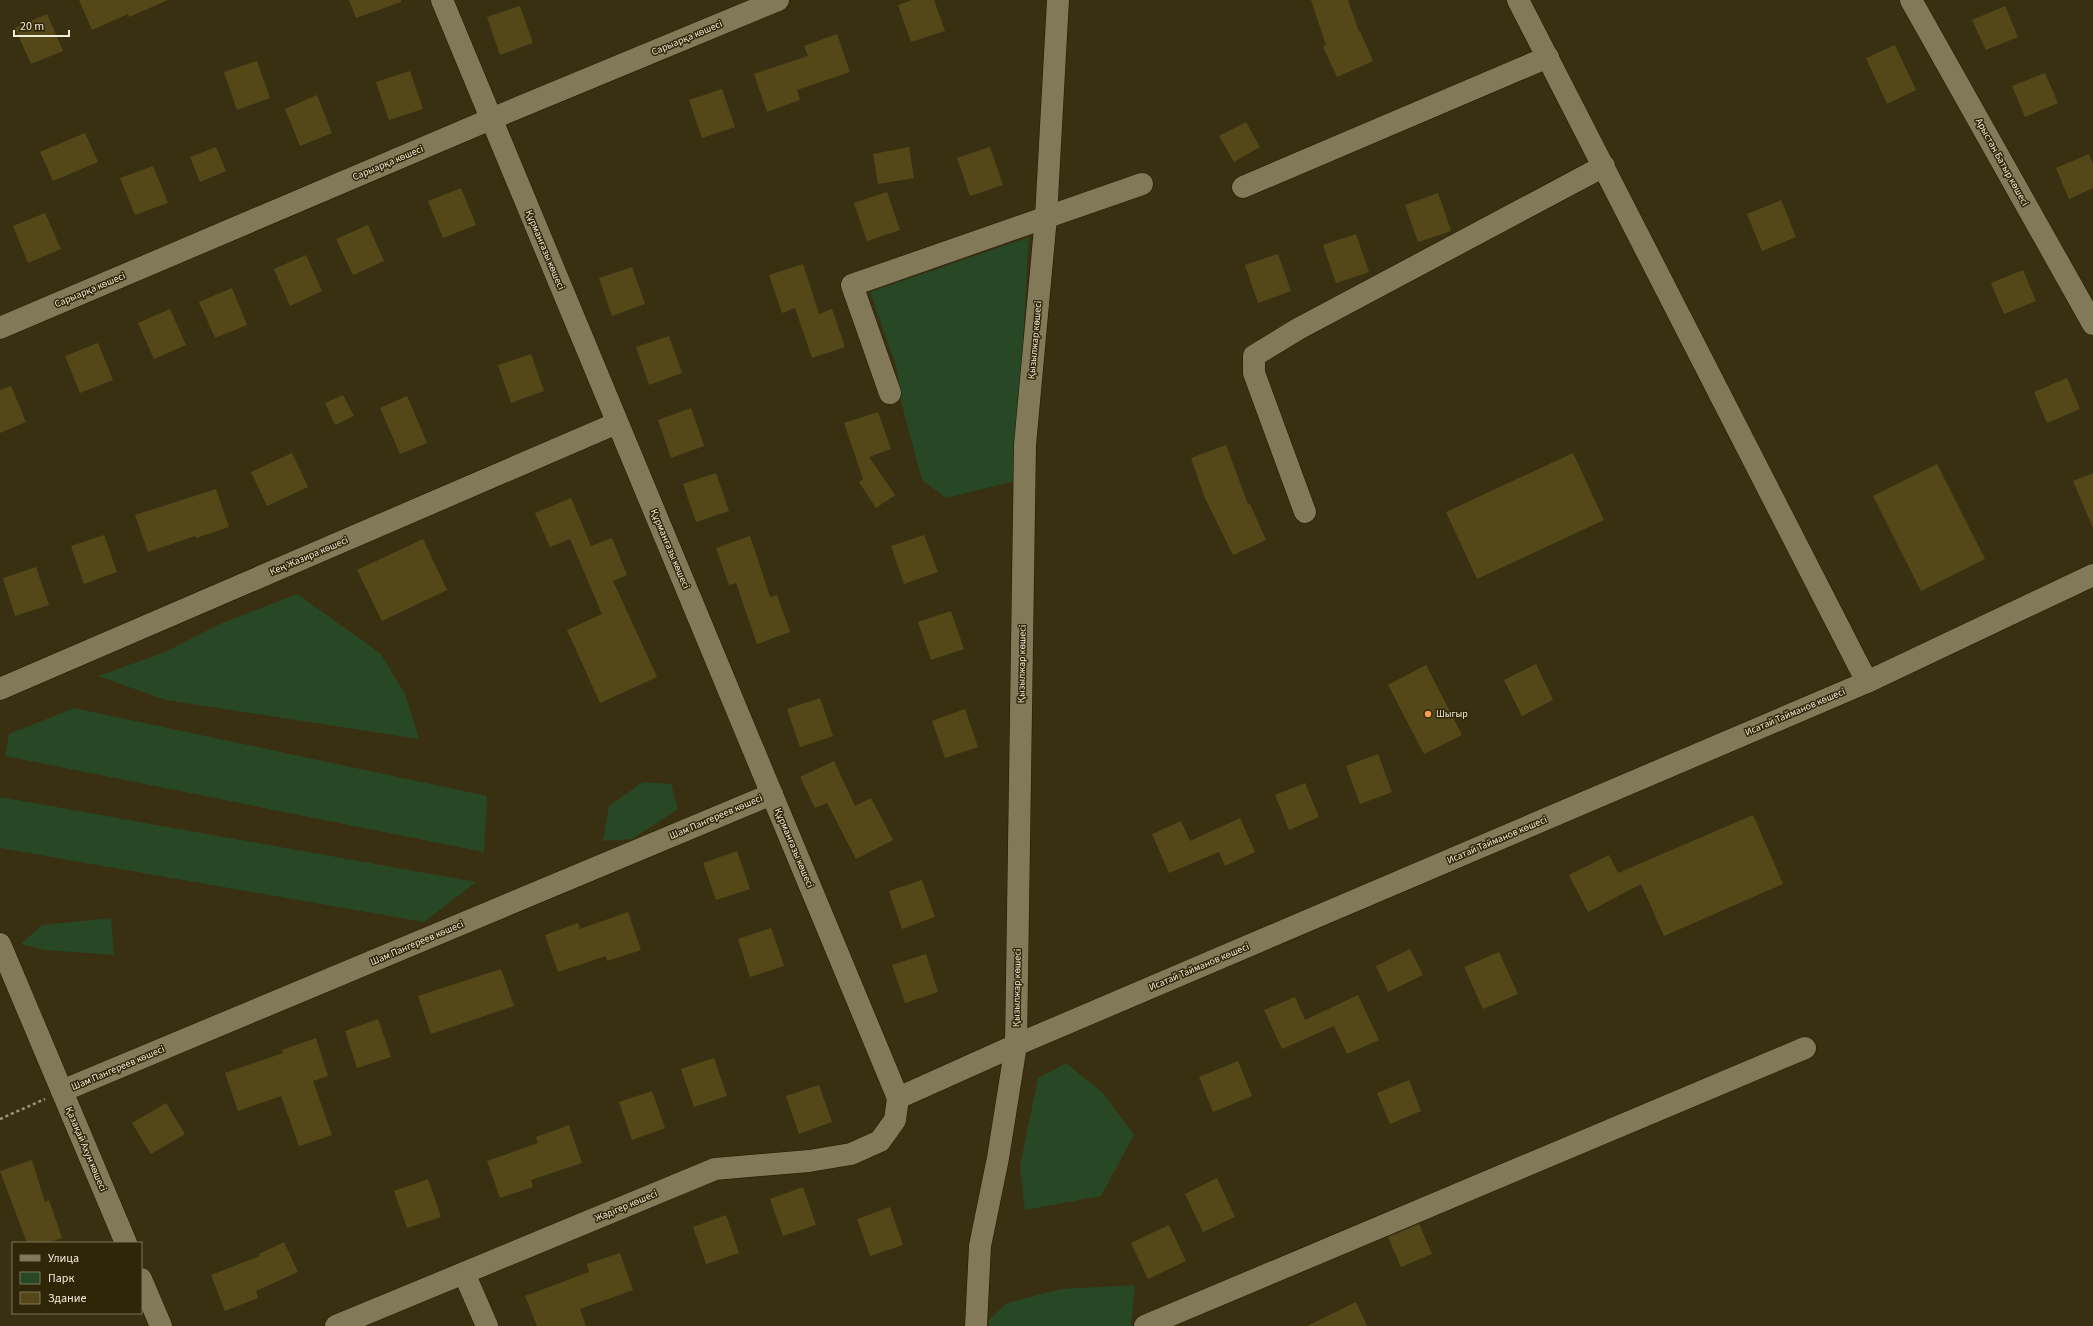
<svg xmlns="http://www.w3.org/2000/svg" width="2093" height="1326" font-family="'Source Sans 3',sans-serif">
	<rect width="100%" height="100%" fill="#393012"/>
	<g fill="#284724">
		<polygon points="1029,237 1015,481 946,498 922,480 902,405 897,369 870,292"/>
		<polygon points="297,594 380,653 405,694 419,739 166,700 98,676 163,653 222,623"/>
		<polygon points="74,708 487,796 484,852 5,756 9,734"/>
		<polygon points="643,782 671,784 678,809 632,839 603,841 609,806"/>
		<polygon points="0,797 476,882 424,922 0,848"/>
		<polygon points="111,918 114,955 45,950 21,944 42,925"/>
		<polygon points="1066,1063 1103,1093 1134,1135 1101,1196 1025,1210 1020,1166 1038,1078"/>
		<polygon points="1135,1285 1131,1326 989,1326 989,1320 1007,1303 1061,1289"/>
	</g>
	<g fill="#544819">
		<polygon points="79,0 168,0 129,17 128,14 92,30"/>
		<polygon points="349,0 401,0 401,2 356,18"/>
		<polygon points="912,0 934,0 945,31 911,42 898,5"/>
		<polygon points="1311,0 1348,0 1359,32 1360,31 1373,61 1337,77 1323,47 1326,45"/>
		<polygon points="520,6 533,43 500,55 487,17"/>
		<polygon points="2005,6 2018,37 1986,50 1972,20"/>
		<polygon points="47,14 63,51 31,64 15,28"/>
		<polygon points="837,34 850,72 797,90 800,100 767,112 754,74 808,56 804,46"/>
		<polygon points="1895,45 1916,90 1887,104 1866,58"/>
		<polygon points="257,61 270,98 237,110 224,72"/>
		<polygon points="410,71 423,109 389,120 376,82"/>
		<polygon points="2045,73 2058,103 2025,117 2012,86"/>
		<polygon points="722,89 735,127 702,138 689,100"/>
		<polygon points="317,95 332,133 300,146 285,109"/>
		<polygon points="1246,122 1260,147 1234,162 1219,136"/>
		<polygon points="85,133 98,162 53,181 40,152"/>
		<polygon points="216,147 226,171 200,182 190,157"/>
		<polygon points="909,147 914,178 878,184 873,154"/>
		<polygon points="990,147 1003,185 970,196 957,158"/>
		<polygon points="2089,154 2093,164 2093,188 2069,199 2056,168"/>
		<polygon points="153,166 168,203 135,215 120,178"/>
		<polygon points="461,188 476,225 443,238 428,201"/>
		<polygon points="887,192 900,230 867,241 854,203"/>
		<polygon points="1438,193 1451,231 1418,242 1405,205"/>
		<polygon points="1781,200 1796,237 1762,251 1747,214"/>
		<polygon points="45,213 61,249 28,263 13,226"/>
		<polygon points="368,225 384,261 353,275 336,239"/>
		<polygon points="1356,234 1369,272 1336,283 1323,245"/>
		<polygon points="1278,254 1291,291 1258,303 1245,265"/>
		<polygon points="306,255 322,291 290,306 274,269"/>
		<polygon points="803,264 819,314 832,309 845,347 812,358 795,308 782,313 769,275"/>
		<polygon points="632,267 645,304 612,316 599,278"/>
		<polygon points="2023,270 2036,301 2004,314 1991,283"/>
		<polygon points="232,288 247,325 215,338 199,302"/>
		<polygon points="170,309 186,345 154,359 138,323"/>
		<polygon points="669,336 682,373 649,385 636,347"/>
		<polygon points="98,343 113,380 80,393 65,356"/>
		<polygon points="531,354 544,391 511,403 498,365"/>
		<polygon points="2067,378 2080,409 2047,423 2034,392"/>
		<polygon points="11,386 26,422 0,433 0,390"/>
		<polygon points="343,395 354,416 335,425 325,403"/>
		<polygon points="407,396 427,443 400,454 380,408"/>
		<polygon points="691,408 704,446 671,458 658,420"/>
		<polygon points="878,412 891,449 869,457 895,495 876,508 859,482 863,479 844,423"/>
		<polygon points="1226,445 1248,504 1250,504 1266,540 1233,555 1205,498 1191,458"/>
		<polygon points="292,453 308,487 267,506 251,472"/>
		<polygon points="1573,453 1604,520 1477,579 1446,512"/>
		<polygon points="1937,464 1985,559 1921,591 1873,496"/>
		<polygon points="716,473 729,511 696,522 683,484"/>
		<polygon points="2093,473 2093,528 2073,481"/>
		<polygon points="216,489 229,527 196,538 195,536 148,552 135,515"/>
		<polygon points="571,498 591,546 612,538 627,575 613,581 657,677 600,703 567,630 602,614 570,539 550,547 535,513"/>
		<polygon points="104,535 117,572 84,584 71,546"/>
		<polygon points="924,535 938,572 904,584 891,546"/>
		<polygon points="750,536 770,597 777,595 790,632 757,644 736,583 729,585 716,548"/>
		<polygon points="423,539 447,590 382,621 357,570"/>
		<polygon points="36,567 49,605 15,616 3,578"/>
		<polygon points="951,611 964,649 931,660 918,622"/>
		<polygon points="1536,664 1553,700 1522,716 1504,680"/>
		<polygon points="1426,665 1462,735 1424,754 1388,685"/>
		<polygon points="820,698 833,736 800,747 787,709"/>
		<polygon points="965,709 978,747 945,758 932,721"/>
		<polygon points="1378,754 1392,792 1360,804 1346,766"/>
		<polygon points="834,761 855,806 871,798 893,840 856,859 827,803 815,808 800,777"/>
		<polygon points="1305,783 1319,817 1289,830 1275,795"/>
		<polygon points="1753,815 1783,884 1664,936 1641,884 1588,912 1569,875 1609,855 1618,873"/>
		<polygon points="1240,818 1255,852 1225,866 1219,852 1169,873 1152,834 1181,821 1190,841"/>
		<polygon points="737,851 750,889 716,900 703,863"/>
		<polygon points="922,880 935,917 902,929 889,891"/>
		<polygon points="628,912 641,950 607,961 606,956 558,972 545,935 578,923 580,929"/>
		<polygon points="771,928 784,966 750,977 738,939"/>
		<polygon points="1410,949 1423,975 1388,992 1376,966"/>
		<polygon points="1499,952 1518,994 1483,1009 1464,967"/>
		<polygon points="926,954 938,992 905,1003 892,965"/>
		<polygon points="501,969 514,1006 431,1034 418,996"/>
		<polygon points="1358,995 1379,1040 1347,1054 1334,1026 1282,1049 1264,1010 1295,997 1305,1020"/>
		<polygon points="378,1019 391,1057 357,1068 345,1031"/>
		<polygon points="316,1038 328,1076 313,1081 332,1135 299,1146 281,1096 238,1111 225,1073 283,1053 282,1050"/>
		<polygon points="714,1058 727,1096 694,1107 681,1069"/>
		<polygon points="1238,1061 1252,1096 1213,1112 1199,1077"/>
		<polygon points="1409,1080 1421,1111 1390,1124 1377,1093"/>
		<polygon points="819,1085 832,1122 799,1134 786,1096"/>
		<polygon points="652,1091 665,1128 632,1140 619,1102"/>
		<polygon points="166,1103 185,1134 151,1154 132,1123"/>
		<polygon points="569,1125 582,1163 531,1180 533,1187 500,1198 487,1161 538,1143 536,1137"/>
		<polygon points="32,1160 45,1202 49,1200 62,1238 47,1243 27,1243 0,1171"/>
		<polygon points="1217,1178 1235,1217 1203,1232 1185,1194"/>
		<polygon points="428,1179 441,1217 407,1228 394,1191"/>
		<polygon points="803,1187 816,1225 783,1236 770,1199"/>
		<polygon points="890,1207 903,1245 870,1256 857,1219"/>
		<polygon points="726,1215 739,1253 706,1264 693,1227"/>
		<polygon points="1419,1224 1432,1254 1401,1267 1388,1237"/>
		<polygon points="1169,1225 1186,1261 1148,1279 1131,1243"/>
		<polygon points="284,1242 298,1272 256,1291 258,1298 225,1311 211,1275 260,1256 259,1254"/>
		<polygon points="620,1253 633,1290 580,1309 586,1326 537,1326 525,1296 589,1272 587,1264"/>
		<polygon points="1356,1302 1367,1326 1307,1326"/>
	</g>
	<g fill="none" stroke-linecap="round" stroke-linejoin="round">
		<g stroke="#201800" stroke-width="23">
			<g id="minor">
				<polyline points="442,0 898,1098"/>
				<polyline points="1518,0 1867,682"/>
				<polyline points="1911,0 2093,324"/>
				<polyline points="1243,187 1548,57"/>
				<polyline points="0,328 491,119 778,0"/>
				<polyline points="890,393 852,285 1142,184"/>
				<polyline points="1305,512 1254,373 1254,356 1298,329 1604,166"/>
				<polyline points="0,689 617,423"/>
				<polyline points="0,944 126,1243"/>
				<polyline points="62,1091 772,794"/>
				<polyline points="898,1098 1016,1045 1867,682 2093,575"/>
				<polyline points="464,1273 487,1326"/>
				<polyline points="141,1279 161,1326"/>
				<polyline points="336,1326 715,1169 809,1161 851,1154 880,1141 895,1120 898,1098"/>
				<polyline points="976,1326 980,1246 998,1158 1016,1045 1025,445 1046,217 1058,0"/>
				<polyline points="1145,1326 1805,1048"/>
			</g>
		</g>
		<polyline stroke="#9d967f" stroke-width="2.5" stroke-dasharray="3 3" stroke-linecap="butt" points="0,1119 45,1099"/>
		<use href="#minor" stroke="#827958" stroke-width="22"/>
	</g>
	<circle fill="#fc9e52" stroke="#2f2607" stroke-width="1.5" cx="1428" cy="714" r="4"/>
	<g text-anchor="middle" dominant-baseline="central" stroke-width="3" stroke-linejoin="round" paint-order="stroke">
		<g font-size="10" fill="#f1ecda" stroke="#2f2607">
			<text transform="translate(687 38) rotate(-23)">Сарыарқа көшесі</text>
			<text transform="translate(2002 162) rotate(61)">Арыстан Батыр көшесі</text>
			<text transform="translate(388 163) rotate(-23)">Сарыарқа көшесі</text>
			<text transform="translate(545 250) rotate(67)">Құрманғазы көшесі</text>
			<text transform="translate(90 290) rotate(-23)">Сарыарқа көшесі</text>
			<text transform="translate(1035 340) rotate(-85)">Қызылжар көшесі</text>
			<text transform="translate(670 549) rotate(67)">Құрманғазы көшесі</text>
			<text transform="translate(309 556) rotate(-23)">Кең Жазира көшесі</text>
			<text transform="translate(1022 664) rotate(-89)">Қызылжар көшесі</text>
			<text transform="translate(1795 712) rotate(-23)">Исатай Тайманов көшесі</text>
			<text transform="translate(716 817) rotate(-23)">Шам Пангереев көшесі</text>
			<text transform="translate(1497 840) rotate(-23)">Исатай Тайманов көшесі</text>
			<text transform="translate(794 848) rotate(67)">Құрманғазы көшесі</text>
			<text transform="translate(417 943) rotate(-23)">Шам Пангереев көшесі</text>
			<text transform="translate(1199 967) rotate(-23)">Исатай Тайманов көшесі</text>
			<text transform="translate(1017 988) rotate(-89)">Қызылжар көшесі</text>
			<text transform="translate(118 1068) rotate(-23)">Шам Пангереев көшесі</text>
			<text transform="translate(86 1149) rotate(67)">Қазақай Ахун көшесі</text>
			<text transform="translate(626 1206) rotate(-23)">Жәдігер көшесі</text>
		</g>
		<g font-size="10" fill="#f1ecda" stroke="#2f2607" text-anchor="start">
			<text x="1436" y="714">Шыгыр</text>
		</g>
	</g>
	<rect x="12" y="1242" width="130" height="72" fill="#2f2607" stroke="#7d755b"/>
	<rect x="20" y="1255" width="20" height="6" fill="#827958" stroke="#7d755b"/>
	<text x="48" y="1262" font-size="12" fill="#f1ecda">Улица</text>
	<rect x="20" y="1272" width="20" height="12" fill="#284724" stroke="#7d755b"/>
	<text x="48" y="1282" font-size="12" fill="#f1ecda">Парк</text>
	<rect x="20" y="1292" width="20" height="12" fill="#544819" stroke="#7d755b"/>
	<text x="48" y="1302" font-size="12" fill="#f1ecda">Здание</text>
	<path d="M14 30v6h55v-6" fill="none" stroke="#f1ecda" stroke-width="2"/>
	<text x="20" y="30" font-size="12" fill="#f1ecda" stroke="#2f2607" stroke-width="3" paint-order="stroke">20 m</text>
</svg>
